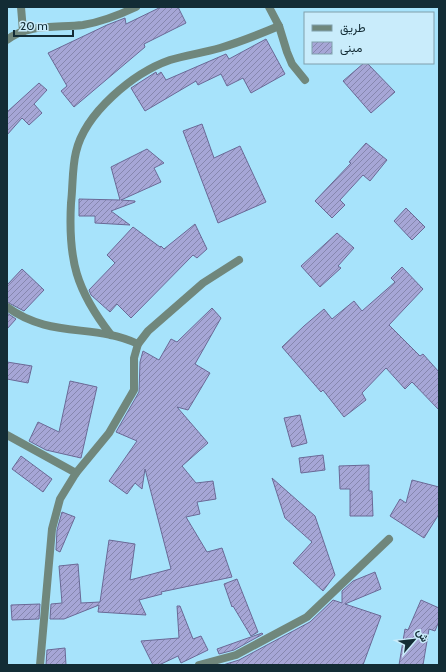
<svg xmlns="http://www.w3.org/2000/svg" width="446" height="672" font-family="Cabin,Vazirmatn,sans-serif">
	<defs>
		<pattern id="building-hatch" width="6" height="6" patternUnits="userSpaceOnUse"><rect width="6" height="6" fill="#a6a6d6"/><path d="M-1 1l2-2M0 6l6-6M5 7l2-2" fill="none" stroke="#8687ae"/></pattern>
	</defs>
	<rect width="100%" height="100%" fill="#a7e3fb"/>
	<g fill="url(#building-hatch)" stroke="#6a6996">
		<polygon points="161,7 178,7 186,23 144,44 145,47 74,107 61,91 67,86 48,53 107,25 125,18 126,24"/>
		<polygon points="266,39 285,74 251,93 243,78 227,86 221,74 198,85 196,81 145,111 131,88 156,72 157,75 161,72 166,80 226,54 229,59"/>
		<polygon points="364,63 367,63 395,92 371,113 343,81"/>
		<polygon points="39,83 47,90 34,104 42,113 29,125 22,118 7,135 7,112"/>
		<polygon points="202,124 214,158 240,146 266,202 218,223 183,131"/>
		<polygon points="366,143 387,160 370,181 363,175 340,200 345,205 332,218 315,201 351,163 349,162"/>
		<polygon points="147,149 164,163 154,168 161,182 121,200 135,201 135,202 111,211 130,225 95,223 95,216 79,216 79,199 120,200 111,167"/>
		<polygon points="406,208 425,227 412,240 394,221"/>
		<polygon points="195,224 207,249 197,258 193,255 131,318 117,304 110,312 91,295 89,290 115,263 107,255 133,227 160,247 161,246 164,249"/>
		<polygon points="337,233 354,248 338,266 341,268 320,287 301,266"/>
		<polygon points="402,267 423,289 389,325 420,356 423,354 439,372 439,410 412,382 405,389 386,368 362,393 366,400 344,417 323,390 321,392 282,347 304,326 324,309 332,319 354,301 362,311 395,282 391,278"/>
		<polygon points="22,269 44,290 24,311 7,302 7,285"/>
		<polygon points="212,308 221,318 195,364 210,373 188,410 177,407 208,443 182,466 196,483 213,481 216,499 197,502 200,514 186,517 207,552 222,548 232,577 161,592 162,594 139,600 146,615 98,612 99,605 64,619 50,619 51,604 62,603 59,566 78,564 81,603 100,602 109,540 135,544 130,580 171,569 145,469 142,489 135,483 127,494 109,481 137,441 116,432 139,392 140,362 143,351 159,360 171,339 177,342"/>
		<polygon points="7,313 16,319 7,329"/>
		<polygon points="7,362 32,366 28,383 7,379"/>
		<polygon points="70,381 97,387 81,458 46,450 29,441 38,422 59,432"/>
		<polygon points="300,415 307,443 292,447 284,418"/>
		<polygon points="323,455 325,470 301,473 299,458"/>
		<polygon points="21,456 52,479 43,492 12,469"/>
		<polygon points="369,465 369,491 372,491 373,516 350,516 350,489 340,489 339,466"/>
		<polygon points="272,478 315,516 335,575 323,591 293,563 312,542 285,518"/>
		<polygon points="412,480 439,487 439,514 424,538 390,516 400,499 406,503"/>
		<polygon points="62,512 75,517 60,552 56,550 57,530"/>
		<polygon points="375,572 381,589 345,604 381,616 363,665 223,665 239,660 310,622 333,600 342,603 342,591 353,581"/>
		<polygon points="237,579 258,632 251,636 233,606 232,607 224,584"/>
		<polygon points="421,600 439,608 439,621 435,631 429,629 423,665 399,665 405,629 408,630"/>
		<polygon points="40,604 39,619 12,620 11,605"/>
		<polygon points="177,606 180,606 193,639 201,636 208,650 181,663 178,656 159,665 153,665 141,641 179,638"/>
		<polygon points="262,633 263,634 234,650 219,654 217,649"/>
		<polygon points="65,648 66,665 46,665 47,650"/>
	</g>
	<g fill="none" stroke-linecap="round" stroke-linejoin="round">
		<g stroke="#70877c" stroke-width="8">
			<polyline points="21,7 23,31"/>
			<polyline points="269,7 279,26 287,52 292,64 305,80"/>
			<path d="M7,40C28,23 58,28 83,25C101,22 119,15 136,7"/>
			<path d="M7,307C51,339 93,323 138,344"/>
			<path d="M111,335C76,290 68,260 71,203C73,186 72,168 76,152C85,113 133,73 170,60C186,55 203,53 220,48C240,42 260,34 279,26"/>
			<polyline points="7,435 76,473"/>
			<polyline points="40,665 52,529 60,499 76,473 109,433 134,390 134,358 138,344 148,331 203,283 239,260"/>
			<polyline points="199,665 236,655 307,617 389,539"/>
		</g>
	</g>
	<rect width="446" height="672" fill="none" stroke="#132c35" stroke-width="16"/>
	<rect x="304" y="12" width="130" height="52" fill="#c9ecfb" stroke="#809fac"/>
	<rect x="312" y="25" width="20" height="6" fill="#70877c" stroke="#809fac"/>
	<text x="340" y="32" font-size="12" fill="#132c35">طريق</text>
	<rect x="312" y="42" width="20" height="12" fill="url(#building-hatch)" stroke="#809fac"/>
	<text x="340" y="52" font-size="12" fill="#132c35">مبنى</text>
	<g transform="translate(414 640) rotate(62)" stroke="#c9ecfb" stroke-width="3" paint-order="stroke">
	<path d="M0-3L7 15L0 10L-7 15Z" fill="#132c35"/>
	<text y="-6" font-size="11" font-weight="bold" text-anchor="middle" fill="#132c35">ش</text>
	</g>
	<path d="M14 30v6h59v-6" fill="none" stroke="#132c35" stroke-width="2"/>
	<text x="20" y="30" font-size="12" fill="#132c35" stroke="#c9ecfb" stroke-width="3" paint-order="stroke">20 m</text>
</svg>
